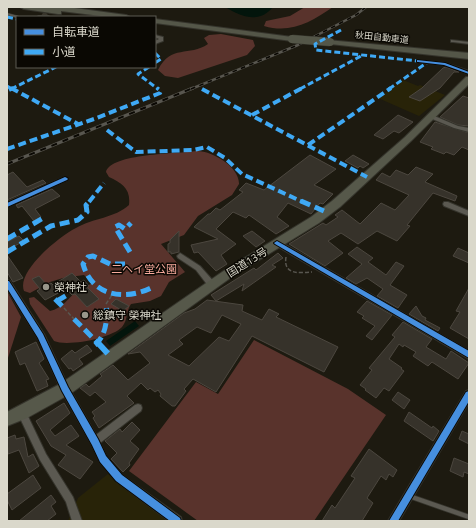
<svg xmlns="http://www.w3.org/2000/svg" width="476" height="528" font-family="'Titillium Web','Noto Sans JP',sans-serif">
	<rect width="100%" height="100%" fill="#1d1a10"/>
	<g fill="#282308">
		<polygon points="403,80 418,86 420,85 445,95 419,116 378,98"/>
		<polygon points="108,474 167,521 68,521 78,498"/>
	</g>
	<g fill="#59332c">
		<path d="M305,7H333C311,22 291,34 264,26L266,21L290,16Z"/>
		<path d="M221,34L253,40L255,46L247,55L178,78L165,76L158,70C171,44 189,57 208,44L204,38L209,35Z"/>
		<path d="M196,151C211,150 240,167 239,184L232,195L198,216L184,235L161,244L185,272L169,282L161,296L150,301L131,304C126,311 128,320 122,327C112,338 68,347 54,341L30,304L29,298L34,297L50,311C62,309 69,297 78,290C83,287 88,286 92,283L84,275L63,278L50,282L30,293L24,291C16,271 60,236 76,228C93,218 115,218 129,205C131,189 122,183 109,177L106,172C111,153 178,154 196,151Z"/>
		<polygon points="7,291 21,317 7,361"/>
		<polygon points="254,340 348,389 386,415 314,521 198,521 129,471 196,382 218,394"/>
	</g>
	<g fill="#03150c">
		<path d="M225,7H273C259,24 242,17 225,7Z"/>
		<polygon points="135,321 139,326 110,346 106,341"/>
	</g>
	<g fill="#36322a" stroke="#4c473f" fill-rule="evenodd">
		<polygon points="446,67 459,72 454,72 440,88 420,101 409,97 422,88 443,68"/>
		<polygon points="463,96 469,98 469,126 458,125 440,117"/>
		<polygon points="398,115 413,122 399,133 394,131 383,139 374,135"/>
		<polygon points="435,122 469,133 469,150 462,147 454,155 446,152 444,154 431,149 433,147 420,142"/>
		<polygon points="310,155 336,169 314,185 333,194 323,204 320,203 311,214 288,203 277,217 289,226 276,234 249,215 246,218 233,212 216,229 236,244 221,255 227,264 216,271 198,252 194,253 191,245 218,239 194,227 208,214 210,214 216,208 220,210 243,192 239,190 246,183 264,190"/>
		<polygon points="353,155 369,164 363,168 360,166 358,168 345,161"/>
		<polygon points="416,167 433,174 425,182 457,196 455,201 433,193 407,225 410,226 397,241 377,231 358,244 341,233 328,241 343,253 325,266 289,244 323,223 326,225 338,217 335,215 342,210 360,224 381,203 395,210 409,195 376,180 382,173 390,177 396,170 408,175"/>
		<polygon points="13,172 27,187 43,180 46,183 7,200 7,175"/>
		<polygon points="52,189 60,196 35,209 41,217 34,221 22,206 18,208 16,205"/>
		<polygon points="179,231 179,252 171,254 171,252 168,252 168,244 170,243 170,240"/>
		<polygon points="252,231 265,241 256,247 243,236"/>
		<polygon points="19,236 24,241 7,250 7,242"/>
		<polygon points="357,247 373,258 368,262 386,275 396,262 404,266 390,285 407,295 398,308 377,296 383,289 367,278 356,284 346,278 362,264 348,254"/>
		<polygon points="458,248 469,253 469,263 453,256"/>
		<polygon points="278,253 283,258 272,265 276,267 242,291 244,284 216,301 211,295 254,268 256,270"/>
		<polygon points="7,255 23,278 13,282 7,272"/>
		<polygon points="72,273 81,282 84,280 89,286 87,287 99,299 87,307 75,294 72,295 66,289 45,300 37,291 40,289 32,279 39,276 47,285 51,283 53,285"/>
		<polygon points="469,288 469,339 450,328 460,312 456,311"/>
		<polygon points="116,299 129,306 123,311 111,304"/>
		<path d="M207,300L243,305L242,311L262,320L269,309L279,314L276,317L338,347L324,372L252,336L216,392L193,379L184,389L186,391L175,406H172L160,396L161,394L158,390L155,392L150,388L148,390L141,383L127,396L134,403L99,428L93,418L95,416L92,412L106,402L95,392L90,396L80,388L86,384L89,387L102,376L100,374L113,365L128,380L150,363L140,352L128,354L184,313L195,309ZM222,315L241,324L229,341L219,337L189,366L168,355L183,344L179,340L197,327L211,333Z"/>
		<polygon points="367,301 392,315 372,340 366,336 375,326 362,318 364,316 357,312"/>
		<polygon points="416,306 422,316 426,318 425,320 440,328 438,331 409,314"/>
		<polygon points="403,322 432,339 426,347 446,359 451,351 469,363 458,379 432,362 428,366 413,356 416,352 404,345 403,347 399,344 389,359 402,368 401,369 404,371 389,391 384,388 376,398 365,390 366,389 360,385 372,370 369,368 395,337 392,335"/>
		<polygon points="36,342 44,359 39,363 49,379 46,380 48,386 37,391 25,363 20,365 15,352"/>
		<polygon points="87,345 92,351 79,359 83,364 73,371 71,368 69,369 61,359 72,350 75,353"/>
		<polygon points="398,392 410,400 404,409 392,400"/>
		<polygon points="64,403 70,413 50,430 55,436 71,425 79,436 66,445 93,462 80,479 58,465 66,455 51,446 36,421"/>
		<polygon points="409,412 432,428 433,426 439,431 433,441 404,421"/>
		<polygon points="132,422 140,430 130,441 139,449 129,463 130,465 123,472 111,459 117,453 105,441 120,429 122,432"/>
		<polygon points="462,431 469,434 469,444 459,439"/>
		<polygon points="15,435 16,439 24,437 28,457 33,454 39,466 29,473 19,450 8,454 7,438"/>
		<polygon points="369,449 397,470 393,477 389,474 386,480 381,476 367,498 373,503 362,521 322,521 332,505 335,508 355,478 351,476"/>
		<polygon points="454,458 469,464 469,474 464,472 463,477 450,471"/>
		<polygon points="33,475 41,488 12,510 7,500 7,494"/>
		<polygon points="51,495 56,502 51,506 56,514 47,521 19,521"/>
	</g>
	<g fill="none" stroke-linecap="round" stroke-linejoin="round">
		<polyline stroke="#39362c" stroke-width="4.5" stroke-dasharray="4.5 2" stroke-linecap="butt" points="43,16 54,7"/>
		<g stroke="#35342c" stroke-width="3">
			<polyline id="service-far1" points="7,14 18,17"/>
		</g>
		<g stroke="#35342c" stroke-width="6">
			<polyline id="service" points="409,496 469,517"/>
		</g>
		<g stroke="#35342c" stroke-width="2">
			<g id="minor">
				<polygon points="39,16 48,16 50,17 37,17"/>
				<polygon points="155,35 163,37 163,41 155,44 155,41 159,39 155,37"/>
				<polygon points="451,40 469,42 469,44 453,42 451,42"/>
				<polygon points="416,60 445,63 469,71 469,74 444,65 418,62 416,61"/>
				<polygon points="432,115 458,126 469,128 469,132 454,128 430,118 429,117"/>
				<polygon points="65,177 68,179 67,180 7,207 7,202"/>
				<polygon points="444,202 448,202 469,211 469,216 444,206 443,204"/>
				<polygon points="275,241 279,241 469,351 469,359 275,245 274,243"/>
				<polygon points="180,253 200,266 215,283 216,285 215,287 209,287 196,270 178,258 177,256"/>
				<polygon points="7,280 10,281 44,334 68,386 96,435 135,405 138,404 141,405 142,408 141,411 100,443 106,456 122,475 181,517 182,521 169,521 116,481 100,462 92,445 62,392 38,338 7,289"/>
				<polygon points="469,390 469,402 399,521 388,521 466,391"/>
				<polygon points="22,409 25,410 46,454 73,497 82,521 72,521 66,502 40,460 19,416 18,413 19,410"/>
			</g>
		</g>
		<g stroke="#35342c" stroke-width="2">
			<polygon id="trunk" points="466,77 469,77 469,84 411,141 340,207 319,223 233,276 70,394 27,418 7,426 7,412 60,384 225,270 311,217 332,201 405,137"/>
		</g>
		<g stroke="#35342c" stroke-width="2">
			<g id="motorway">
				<polygon points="20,7 67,7 126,15 130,17 109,17 61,11 61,14 58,14 24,9"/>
				<polygon points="155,19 292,37 296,39 292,41 155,23"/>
				<polygon points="327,40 469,53 469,59 330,44 327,44"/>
			</g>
		</g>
		<g stroke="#595750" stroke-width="1.5" stroke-dasharray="4 2" stroke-linecap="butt">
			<path d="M286,257C283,275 299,273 312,272"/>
			<polyline points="106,304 112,295"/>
			<polyline points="64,308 74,319"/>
		</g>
		<use href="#service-far1" stroke="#5b5951" stroke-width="2"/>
		<use href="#service" stroke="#5b5951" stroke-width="4.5"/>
		<use href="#minor" fill="#5b5951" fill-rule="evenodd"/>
		<use href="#trunk" fill="#56584a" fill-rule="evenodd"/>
		<use href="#motorway" fill="#545648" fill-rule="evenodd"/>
		<g stroke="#58564f" stroke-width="2.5">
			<polyline id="rail-far1" points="191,89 298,45 356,15 366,7"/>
		</g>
		<g stroke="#58564f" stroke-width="3">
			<polyline id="rail" points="7,164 193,88"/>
		</g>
		<use href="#rail-far1" stroke="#0a0803" stroke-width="1.5" stroke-dasharray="4.5" stroke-linecap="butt"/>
		<use href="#rail" stroke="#0a0803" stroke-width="2" stroke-dasharray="6" stroke-linecap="butt"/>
		<g stroke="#35342c" stroke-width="9" stroke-linecap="butt">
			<polyline id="motorway-bridge" points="292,39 330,42"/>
		</g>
		<use href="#motorway-bridge" stroke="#545648" stroke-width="8"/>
		<g stroke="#3fa9f5" stroke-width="3" stroke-dasharray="6 3" stroke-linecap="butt">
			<polyline points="7,17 17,19"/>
			<polyline points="341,30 315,44 316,50 418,61"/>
			<polyline points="155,53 161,59 155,63"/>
			<polyline points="149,67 138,74 158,89"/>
			<polyline points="7,86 12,89"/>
			<polyline points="11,89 56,67"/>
			<polyline points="300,89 361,56"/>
			<polyline points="389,89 428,62"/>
		</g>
		<g stroke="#3fa9f5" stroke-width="4" stroke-dasharray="8 4" stroke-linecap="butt">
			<polyline points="11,88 78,124"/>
			<polyline points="202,89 367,177"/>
			<polyline points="9,90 13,88"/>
			<polyline points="252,115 302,88"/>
			<polyline points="107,130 136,152 193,150 207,147 225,158 242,174 303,202"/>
			<polyline points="308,145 391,88"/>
			<polyline points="7,149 94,119 160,93 161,91 157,88"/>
			<polyline points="89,202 104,183"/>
		</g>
		<g stroke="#3fa9f5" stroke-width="5" stroke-dasharray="10 5" stroke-linecap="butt">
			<polyline points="301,201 326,212"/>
			<polyline points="7,239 45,217"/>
			<polyline points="7,252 51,226 78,220 87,212 86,205 90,201"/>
			<polyline points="130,252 115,227 119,225 125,229 131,223"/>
			<path d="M125,264H110L93,256L88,257L83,264C92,297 126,301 153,287"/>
			<polyline points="55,299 64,308"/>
			<polyline points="57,301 67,295"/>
			<polyline points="74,319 100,345"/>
			<path d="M95,345C106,336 108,318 106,304"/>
		</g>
		<polyline stroke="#3fa9f5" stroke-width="6" stroke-dasharray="13 6" stroke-linecap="butt" points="99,344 110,356"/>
		<g stroke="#0a0803" stroke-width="2">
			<g id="cycleway">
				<polygon points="417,60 445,63 469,72 469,74 444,65 418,62 417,62"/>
				<polygon points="65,177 67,178 68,179 67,180 7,207 7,203"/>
				<polygon points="277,241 469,351 469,358 275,244 274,243"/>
				<polygon points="7,281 9,281 43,334 68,387 98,439 106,456 122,475 180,518 181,521 170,521 116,481 100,462 92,445 62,391 38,338 7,288"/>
				<polygon points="469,391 469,401 398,521 389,521 466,392"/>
			</g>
		</g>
		<use href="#cycleway" fill="#468fdf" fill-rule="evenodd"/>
	</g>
	<g fill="#98968a" stroke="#0a0803" stroke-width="1.5">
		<circle cx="46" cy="287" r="4"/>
		<circle cx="85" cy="315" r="4"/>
	</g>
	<g text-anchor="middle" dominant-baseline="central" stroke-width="3" stroke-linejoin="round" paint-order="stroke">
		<g font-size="9" fill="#dad8cb" stroke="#0a0803">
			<text transform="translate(382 37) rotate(6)">秋田自動車道</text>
		</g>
		<g font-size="11" fill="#dad8cb" stroke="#0a0803">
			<text transform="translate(247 262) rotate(-32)">国道13号</text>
		</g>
		<g font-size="11" fill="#f8aa9d" stroke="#0a0803">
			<text x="144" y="269">二ヘイ堂公園</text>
		</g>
		<g font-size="11" fill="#dad8cb" stroke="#0a0803" text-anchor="start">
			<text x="54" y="287">榮神社</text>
			<text x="93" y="315">総鎮守 榮神社</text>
		</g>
	</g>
	<rect width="476" height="528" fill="none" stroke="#dad8cb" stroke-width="16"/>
	<rect x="16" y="16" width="140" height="52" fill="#0a0803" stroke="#5d5b53"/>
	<rect x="24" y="29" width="20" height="6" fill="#468fdf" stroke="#5d5b53"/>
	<text x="52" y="36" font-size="12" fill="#dad8cb">自転車道</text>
	<rect x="24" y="49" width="20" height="6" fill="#3fa9f5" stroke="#5d5b53"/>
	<text x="52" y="56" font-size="12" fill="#dad8cb">小道</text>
</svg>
